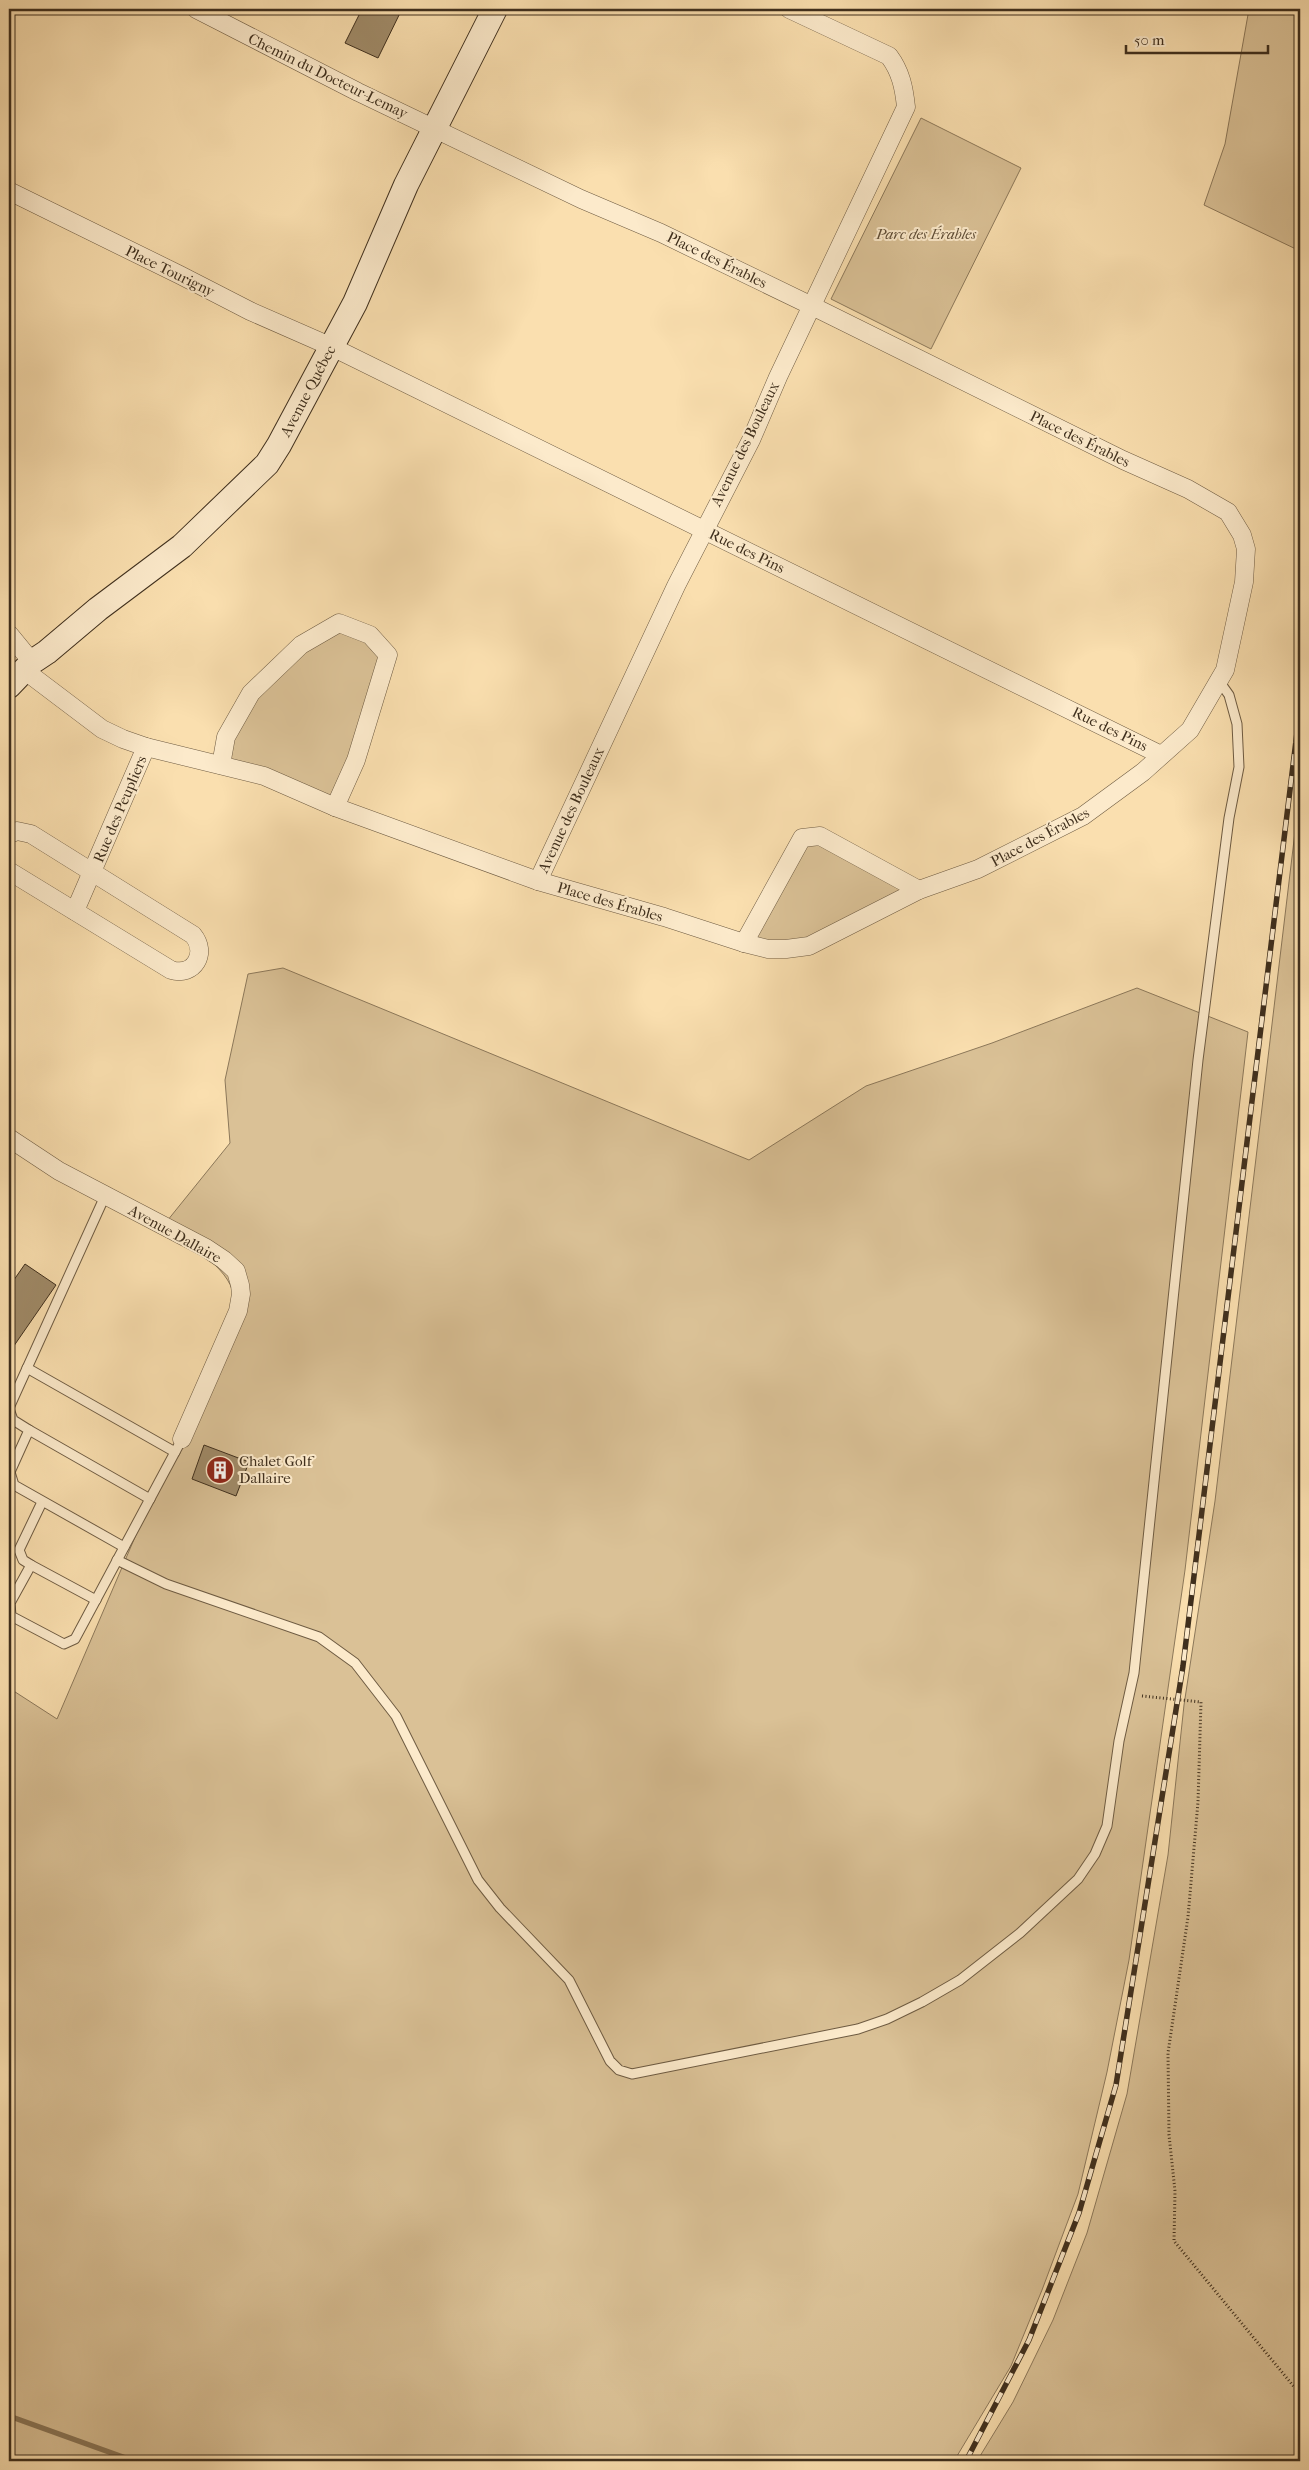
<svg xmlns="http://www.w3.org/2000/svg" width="1309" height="2470" font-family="'IM FELL French Canon',serif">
	<rect width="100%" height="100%" fill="#fadfaf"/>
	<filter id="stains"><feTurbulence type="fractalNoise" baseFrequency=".004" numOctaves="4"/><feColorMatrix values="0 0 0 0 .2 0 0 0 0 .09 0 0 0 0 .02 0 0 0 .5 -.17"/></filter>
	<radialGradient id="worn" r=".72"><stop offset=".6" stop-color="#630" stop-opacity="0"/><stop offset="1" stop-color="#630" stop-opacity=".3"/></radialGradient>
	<g fill="#dac196" stroke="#8c785a">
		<polygon points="1249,9 1300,9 1300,251 1204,205 1225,144"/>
		<polygon points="921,118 1021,168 931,349 831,299"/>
		<polygon points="339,623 388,655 335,807 221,765 251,693"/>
		<polygon points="1300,790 1300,2461 977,2461 1013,2402 1053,2320 1087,2233 1127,2094 1168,1855 1184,1705 1215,1501"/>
		<polygon points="820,836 919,890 809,946 744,943 791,855"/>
		<path d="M283,968L749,1160L866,1086L992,1043L1137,988L1248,1032L1185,1570L1129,1960L1107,2072L1078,2194L1042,2290L1011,2366L954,2461H9V1688L57,1719L226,1325C230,1315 233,1306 233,1295C231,1268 183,1241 163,1226L230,1143L225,1080L248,974Z"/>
	</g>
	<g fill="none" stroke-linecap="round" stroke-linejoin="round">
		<polyline stroke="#897557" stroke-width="5.5" points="9,2416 134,2461"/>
	</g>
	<g fill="#a08b69" stroke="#3f2f1d">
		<polygon points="362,9 402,9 378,58 345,43"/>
		<polygon points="25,1264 56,1285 9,1353 9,1287"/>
		<polygon points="204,1445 249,1462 236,1496 192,1479"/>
	</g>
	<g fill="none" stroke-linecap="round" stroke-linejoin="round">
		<g stroke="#6e5b42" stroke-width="11">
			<g id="lane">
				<polyline points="27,1368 175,1452"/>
				<polyline points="9,1408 105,1196"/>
				<polyline points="9,1409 13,1420 29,1430 10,1472 14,1485 124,1547"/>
				<polyline points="29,1430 150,1499"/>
				<polyline points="42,1502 19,1550 23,1560 31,1565 10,1603 11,1616 64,1644 75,1639 182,1439"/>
				<polyline points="117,1560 166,1584 319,1637 355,1663 396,1716 478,1880 500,1908 569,1980 610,2061 619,2070 632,2074 858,2029 887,2019 922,2002 960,1980 1020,1933 1078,1879 1095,1854 1107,1826 1119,1741 1134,1673 1198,1060 1229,818 1239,767 1237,724 1229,695 1219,681"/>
				<polyline points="31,1565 96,1600"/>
			</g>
		</g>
		<g stroke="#6e5b42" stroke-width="19">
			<g id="street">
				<polyline points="9,191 180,275 250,311 332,347 1161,755"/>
				<polyline points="9,634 32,662"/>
				<polyline points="24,670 102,729 123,739 146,747 264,776 335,807 538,881 664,917 744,943 768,949 786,949 809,946 919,890 978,869 1083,816 1143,772 1190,730 1225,670 1244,582 1246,549 1242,535 1228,512 1188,489 1123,460 812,306 661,233 581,199 358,92 196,9"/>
				<polyline points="221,765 226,737 251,693 301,645 339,623 370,635 388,655 356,760 335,807"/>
				<path d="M9,834L17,831L31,834L193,935C208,953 194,977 171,970L9,871"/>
				<path d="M538,881L676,586L751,440L778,377L906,107C904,88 901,72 889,56L789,9"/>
				<polyline points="75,911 146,747"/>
				<polyline points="744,943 802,838 820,836 919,890"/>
				<polyline points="9,1138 59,1171 206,1248 224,1260 236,1271 240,1285 241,1294 238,1311 182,1439"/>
			</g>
		</g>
		<g stroke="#3f2f1d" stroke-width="26">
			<polyline id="secondary" points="9,686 32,662 47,652 98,609 182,546 267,464 279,445 355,303 406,185 495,9"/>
		</g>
		<polyline stroke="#3f2f1d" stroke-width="3" stroke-dasharray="1 2.5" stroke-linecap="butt" points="1142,1696 1201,1702 1198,1802 1188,1917 1168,2053 1169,2135 1175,2191 1174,2241 1300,2394"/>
		<use href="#lane" stroke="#fceacb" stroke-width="9"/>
		<use href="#street" stroke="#fceacb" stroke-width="18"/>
		<use href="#secondary" stroke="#fceacb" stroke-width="24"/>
		<g stroke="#3f2f1d" stroke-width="5.5">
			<polyline id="rail" points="966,2461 1029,2340 1079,2213 1116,2085 1183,1666 1300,708"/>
		</g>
		<use href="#rail" stroke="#fceacb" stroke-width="4" stroke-dasharray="11" stroke-linecap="butt"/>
	</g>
	<defs>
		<g id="building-disc" transform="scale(1.4375)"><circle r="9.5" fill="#8f2418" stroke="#fceacb"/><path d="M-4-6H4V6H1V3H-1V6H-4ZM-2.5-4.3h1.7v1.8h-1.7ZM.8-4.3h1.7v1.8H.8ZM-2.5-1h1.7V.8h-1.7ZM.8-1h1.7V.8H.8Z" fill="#fff"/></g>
	</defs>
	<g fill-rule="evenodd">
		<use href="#building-disc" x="220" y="1470"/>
	</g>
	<g text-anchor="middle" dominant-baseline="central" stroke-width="4" stroke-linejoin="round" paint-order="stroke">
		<g font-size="15" fill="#3f2f1d" stroke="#fceacb">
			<text transform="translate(328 76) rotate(26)">Chemin du Docteur-Lemay</text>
			<text transform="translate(717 260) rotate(26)">Place des Érables</text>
			<text transform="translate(170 271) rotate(26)">Place Tourigny</text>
			<text transform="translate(308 391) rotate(-62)">Avenue Québec</text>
			<text transform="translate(1080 439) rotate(26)">Place des Érables</text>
			<text transform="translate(745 444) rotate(-64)">Avenue des Bouleaux</text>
			<text transform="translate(747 551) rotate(26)">Rue des Pins</text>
			<text transform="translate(1110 729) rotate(26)">Rue des Pins</text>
			<text transform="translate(120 809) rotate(-67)">Rue des Peupliers</text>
			<text transform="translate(571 810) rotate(-65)">Avenue des Bouleaux</text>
			<text transform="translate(1040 837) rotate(-28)">Place des Érables</text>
			<text transform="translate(610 902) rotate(16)">Place des Érables</text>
			<text transform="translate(175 1234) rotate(29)">Avenue Dallaire</text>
		</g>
		<g font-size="15" font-style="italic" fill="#5e4c35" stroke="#fceacb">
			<text x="926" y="234">Parc des Érables</text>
		</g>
		<g font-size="15" fill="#3f2f1d" stroke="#fceacb" text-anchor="start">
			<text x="239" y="1461">Chalet Golf<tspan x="239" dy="17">Dallaire</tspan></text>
		</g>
	</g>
	<rect width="1309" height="2470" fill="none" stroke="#fadfaf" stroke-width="30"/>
	<rect x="10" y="10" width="1289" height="2450" fill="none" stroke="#3f2f1d" stroke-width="2.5"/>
	<rect x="15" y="15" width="1279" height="2440" fill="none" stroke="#3f2f1d"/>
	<path d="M1126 45v8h142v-8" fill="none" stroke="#3f2f1d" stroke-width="2.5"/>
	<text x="1134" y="45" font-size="15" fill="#3f2f1d" stroke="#fceacb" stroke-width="4" paint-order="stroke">50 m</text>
	<rect width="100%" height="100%" filter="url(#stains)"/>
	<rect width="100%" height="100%" fill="url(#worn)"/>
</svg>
